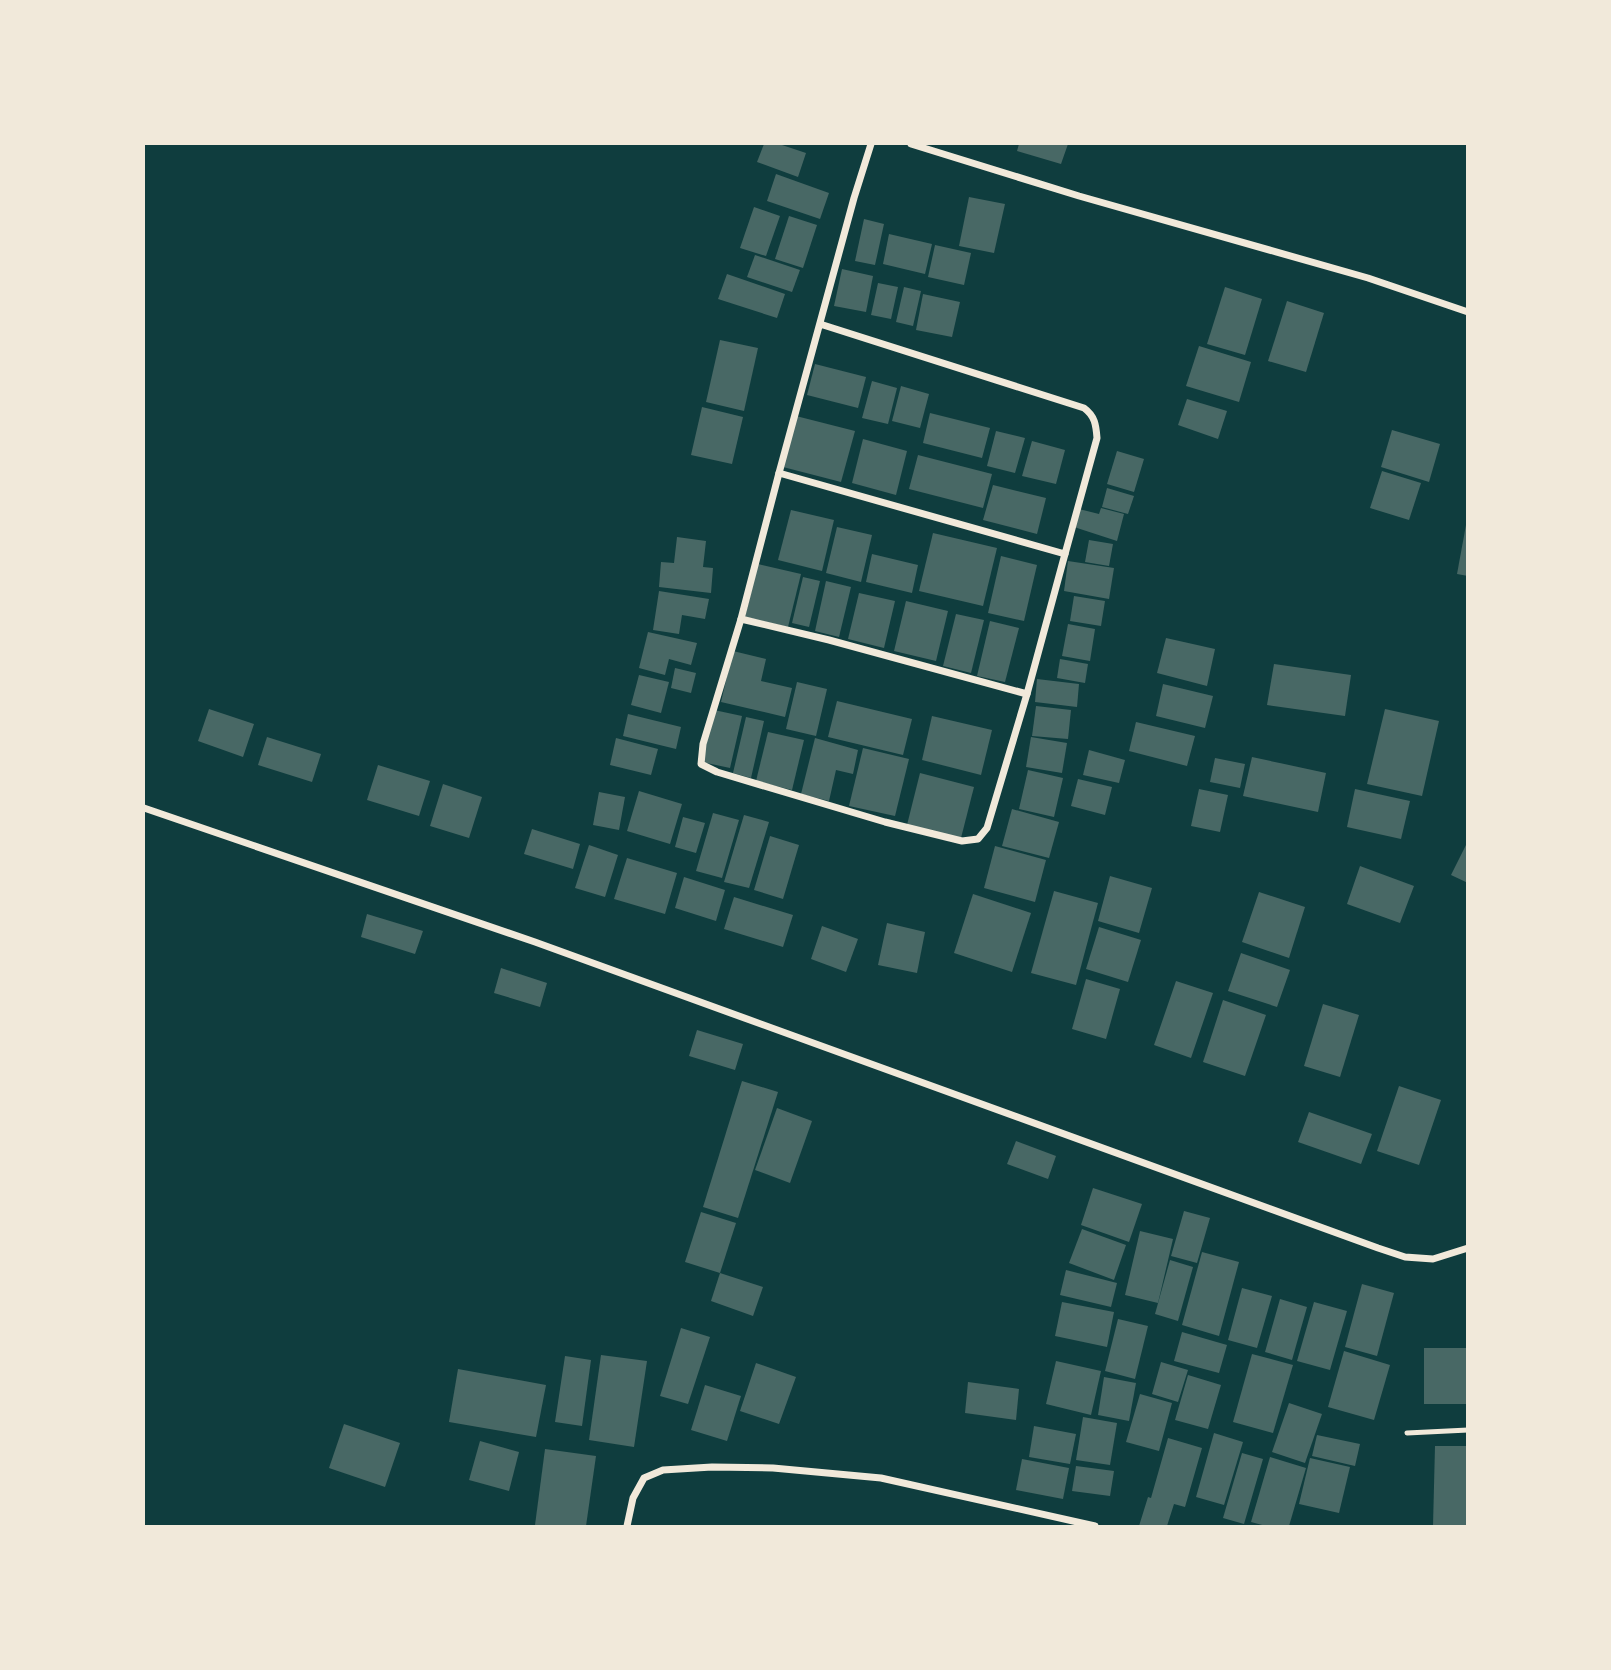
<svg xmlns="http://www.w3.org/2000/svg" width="1611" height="1670" font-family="Barlow,sans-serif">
	<rect width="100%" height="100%" fill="#0f3d3e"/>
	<g fill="#486865">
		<polygon points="764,144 779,144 806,153 798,177 757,162"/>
		<polygon points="1019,144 1068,144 1061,164 1017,151"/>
		<polygon points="776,174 829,193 820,219 767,201"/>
		<polygon points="969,197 1005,204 994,253 959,246"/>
		<polygon points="754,207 780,216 766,256 740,248"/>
		<polygon points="789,216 817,225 803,268 775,259"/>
		<polygon points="864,219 884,224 875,265 855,261"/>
		<polygon points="889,234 932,244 925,274 883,264"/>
		<polygon points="935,245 971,253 964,285 928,277"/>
		<polygon points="755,255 800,270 792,292 747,277"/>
		<polygon points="842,269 873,276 866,312 834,306"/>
		<polygon points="727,274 785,294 777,318 718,299"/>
		<polygon points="878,283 898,287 891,319 871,315"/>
		<polygon points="904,287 921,291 913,326 896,322"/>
		<polygon points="1225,287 1262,299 1245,355 1207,344"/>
		<polygon points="923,294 960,302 952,337 916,330"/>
		<polygon points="1287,301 1324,313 1306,372 1268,361"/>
		<polygon points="720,340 758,348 744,411 706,402"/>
		<polygon points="1199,346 1251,362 1239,402 1186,386"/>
		<polygon points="815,364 866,377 858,408 807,395"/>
		<polygon points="872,381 897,388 888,424 862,418"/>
		<polygon points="901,386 929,394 920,428 892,421"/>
		<polygon points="1187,399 1227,411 1218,439 1178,425"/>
		<polygon points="702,407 743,417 732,464 691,455"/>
		<polygon points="930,413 990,428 982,458 923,443"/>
		<polygon points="796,416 855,431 841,482 783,467"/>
		<polygon points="1392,430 1440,444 1429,482 1381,467"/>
		<polygon points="996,431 1025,438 1015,473 987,466"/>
		<polygon points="863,439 907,451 896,495 852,483"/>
		<polygon points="1032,441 1065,450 1056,484 1022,476"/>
		<polygon points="1117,451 1144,459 1134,492 1107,484"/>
		<polygon points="918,455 992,474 983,508 909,489"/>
		<polygon points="1382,471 1421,483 1409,520 1370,508"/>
		<polygon points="993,485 1046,498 1037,534 983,520"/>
		<polygon points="1107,488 1134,496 1128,514 1102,507"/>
		<polygon points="1101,508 1124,514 1117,541 1074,527 1079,509 1099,514"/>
		<polygon points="791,510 834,520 822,571 778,560"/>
		<polygon points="1466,525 1468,525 1468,576 1457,574"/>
		<polygon points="837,527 872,535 861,582 826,573"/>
		<polygon points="933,533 997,548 983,606 919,591"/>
		<polygon points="677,537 706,541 703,567 713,568 711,593 659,587 661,562 674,563"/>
		<polygon points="1089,540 1113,544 1109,566 1085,562"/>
		<polygon points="872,554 918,565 912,593 866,582"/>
		<polygon points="1001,556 1037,565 1024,621 988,613"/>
		<polygon points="1068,561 1114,568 1109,599 1064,591"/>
		<polygon points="758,564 801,574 788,627 745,617"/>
		<polygon points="803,577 820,581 809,627 792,623"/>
		<polygon points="826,581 851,587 839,637 815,631"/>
		<polygon points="659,591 709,599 705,619 682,615 679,634 653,630"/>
		<polygon points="859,593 895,601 884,648 848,639"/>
		<polygon points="1074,596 1105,601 1101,626 1070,621"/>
		<polygon points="906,601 948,611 936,661 894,651"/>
		<polygon points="956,614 984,620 971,673 943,666"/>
		<polygon points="990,621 1019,628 1005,682 977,676"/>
		<polygon points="1068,624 1095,629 1090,661 1062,656"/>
		<polygon points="648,632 697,643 691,665 669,659 665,675 639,668"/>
		<polygon points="1166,638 1215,649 1207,686 1157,673"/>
		<polygon points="733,651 766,659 761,681 792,688 785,717 721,702"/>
		<polygon points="1060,659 1088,664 1085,683 1057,678"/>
		<polygon points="1274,664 1351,675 1345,716 1267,705"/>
		<polygon points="675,668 696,673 691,693 671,688"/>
		<polygon points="639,675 669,682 661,713 631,705"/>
		<polygon points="1037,679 1079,684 1077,707 1035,702"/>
		<polygon points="797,682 827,689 816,736 786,729"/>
		<polygon points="1163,684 1213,696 1205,728 1156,716"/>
		<polygon points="837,701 912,719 903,755 828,737"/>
		<polygon points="1036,706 1071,710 1068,739 1032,736"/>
		<polygon points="209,709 254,724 243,757 198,741"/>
		<polygon points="1385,709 1439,721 1422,796 1367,784"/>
		<polygon points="714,710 742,716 730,768 702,762"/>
		<polygon points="628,714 681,727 676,749 623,736"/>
		<polygon points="932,716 992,730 981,775 922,760"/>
		<polygon points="746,717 764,721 751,778 733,773"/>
		<polygon points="1136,722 1195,736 1187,766 1129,751"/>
		<polygon points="768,732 804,740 792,790 756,781"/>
		<polygon points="267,737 321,754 312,782 258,765"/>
		<polygon points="1031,737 1067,743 1062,773 1026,767"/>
		<polygon points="616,738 658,749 651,775 610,765"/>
		<polygon points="815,738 858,750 853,774 836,770 829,801 801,794"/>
		<polygon points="863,748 909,759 895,816 849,806"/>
		<polygon points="1089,750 1125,760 1119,783 1083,775"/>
		<polygon points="1252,757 1326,773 1318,812 1243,796"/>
		<polygon points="1215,758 1245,764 1240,788 1210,782"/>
		<polygon points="378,765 430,781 419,816 367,800"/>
		<polygon points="1028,770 1063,778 1054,817 1019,809"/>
		<polygon points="920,773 974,787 961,838 907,825"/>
		<polygon points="1078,779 1112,787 1105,815 1071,806"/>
		<polygon points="443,784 482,797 469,838 430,826"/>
		<polygon points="1199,789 1228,795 1220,832 1191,826"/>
		<polygon points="1355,789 1410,801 1401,839 1347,827"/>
		<polygon points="639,791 682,804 670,844 627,831"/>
		<polygon points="599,792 625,797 619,830 593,825"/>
		<polygon points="1012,809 1059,822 1049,858 1002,846"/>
		<polygon points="713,813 739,820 722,878 696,871"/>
		<polygon points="744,815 769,822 749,888 724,882"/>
		<polygon points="683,817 705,823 696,853 675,847"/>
		<polygon points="532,829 580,844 573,869 524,854"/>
		<polygon points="770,836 799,845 783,899 754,890"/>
		<polygon points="1468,841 1468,883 1451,875"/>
		<polygon points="589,845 618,855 605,897 575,888"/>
		<polygon points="995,846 1046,860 1035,902 984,888"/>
		<polygon points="627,858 677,873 665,914 614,899"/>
		<polygon points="1360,866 1414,886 1400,923 1347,904"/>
		<polygon points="1110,876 1152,888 1139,933 1098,921"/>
		<polygon points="684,877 725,890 716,921 675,908"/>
		<polygon points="1054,891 1098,903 1076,985 1031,973"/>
		<polygon points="1259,892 1305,907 1289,958 1242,942"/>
		<polygon points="973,894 1031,913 1012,972 954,953"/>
		<polygon points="734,897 793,915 783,947 724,929"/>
		<polygon points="367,914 423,931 415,954 361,937"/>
		<polygon points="887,923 925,932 917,973 878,965"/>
		<polygon points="822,926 858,939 846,972 811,959"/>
		<polygon points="1099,927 1141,940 1128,982 1086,969"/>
		<polygon points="1241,953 1290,970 1277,1007 1228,991"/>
		<polygon points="501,968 547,983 540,1007 494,993"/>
		<polygon points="1086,979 1120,989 1106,1039 1072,1029"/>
		<polygon points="1176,981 1213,993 1191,1058 1154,1045"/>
		<polygon points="1223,1000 1266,1015 1245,1076 1203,1062"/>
		<polygon points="1323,1004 1359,1015 1340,1077 1304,1066"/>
		<polygon points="697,1030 743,1044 735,1070 689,1056"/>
		<polygon points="742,1081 778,1092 738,1218 703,1207"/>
		<polygon points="1399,1086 1441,1100 1419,1165 1377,1151"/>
		<polygon points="777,1108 812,1121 790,1183 755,1170"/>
		<polygon points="1309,1112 1372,1134 1361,1164 1298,1142"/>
		<polygon points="1016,1141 1056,1156 1048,1179 1007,1164"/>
		<polygon points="1093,1188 1142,1204 1129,1242 1081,1225"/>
		<polygon points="1184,1211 1210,1218 1197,1263 1171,1256"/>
		<polygon points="701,1212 736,1223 720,1273 685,1262"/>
		<polygon points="1082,1229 1126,1245 1114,1280 1069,1263"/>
		<polygon points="1140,1231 1173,1239 1158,1303 1125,1295"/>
		<polygon points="1202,1252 1239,1262 1219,1336 1182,1325"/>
		<polygon points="1170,1260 1193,1267 1178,1321 1155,1314"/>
		<polygon points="1066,1270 1117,1283 1111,1307 1060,1295"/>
		<polygon points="720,1273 763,1287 753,1316 711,1301"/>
		<polygon points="1362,1284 1394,1293 1377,1356 1345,1347"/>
		<polygon points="1242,1288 1272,1296 1257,1348 1228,1340"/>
		<polygon points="1280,1299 1307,1307 1292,1360 1265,1352"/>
		<polygon points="1062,1302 1114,1312 1107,1347 1055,1336"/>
		<polygon points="1314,1302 1347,1311 1330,1370 1297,1361"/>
		<polygon points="1118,1319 1148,1326 1135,1379 1105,1371"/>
		<polygon points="681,1328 710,1337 688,1404 660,1396"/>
		<polygon points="1182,1332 1227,1345 1219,1373 1174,1361"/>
		<polygon points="1424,1348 1467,1348 1466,1404 1424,1404"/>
		<polygon points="1344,1351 1390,1365 1374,1420 1328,1407"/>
		<polygon points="1252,1354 1293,1365 1273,1433 1233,1422"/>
		<polygon points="601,1355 647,1361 634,1447 589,1440"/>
		<polygon points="565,1356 591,1360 582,1426 555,1422"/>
		<polygon points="1056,1361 1101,1371 1091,1415 1046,1404"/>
		<polygon points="1161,1362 1188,1370 1178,1402 1152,1394"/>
		<polygon points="756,1363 796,1377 779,1424 740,1411"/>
		<polygon points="458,1369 546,1385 536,1437 449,1422"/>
		<polygon points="1188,1375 1221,1385 1208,1429 1175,1420"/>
		<polygon points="1104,1377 1136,1383 1129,1421 1098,1415"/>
		<polygon points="968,1382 1019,1389 1016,1420 965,1413"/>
		<polygon points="705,1385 741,1396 727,1441 691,1430"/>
		<polygon points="1140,1394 1172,1403 1159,1451 1126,1442"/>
		<polygon points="1289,1403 1322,1414 1305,1463 1272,1452"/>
		<polygon points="1083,1417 1117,1423 1110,1465 1076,1460"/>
		<polygon points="344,1424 400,1443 385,1487 329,1468"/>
		<polygon points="1034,1426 1076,1434 1070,1464 1029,1457"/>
		<polygon points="1214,1433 1243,1442 1224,1505 1196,1497"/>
		<polygon points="1317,1435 1360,1444 1355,1466 1312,1456"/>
		<polygon points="1168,1438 1202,1448 1185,1507 1174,1504 1167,1526 1139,1526 1148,1497 1151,1498"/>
		<polygon points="480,1441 519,1452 509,1491 469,1480"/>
		<polygon points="1435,1446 1468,1446 1468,1526 1433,1526"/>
		<polygon points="545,1449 596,1456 586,1526 535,1525"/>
		<polygon points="1242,1453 1263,1459 1244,1524 1223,1518"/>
		<polygon points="1270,1457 1306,1468 1289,1526 1266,1526 1251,1522"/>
		<polygon points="1310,1458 1350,1467 1339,1513 1299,1504"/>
		<polygon points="1022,1459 1069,1468 1063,1499 1016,1490"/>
		<polygon points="1076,1466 1114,1471 1110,1496 1072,1491"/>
	</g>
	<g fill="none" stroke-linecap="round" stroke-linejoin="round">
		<polyline stroke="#f1e9da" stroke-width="5" points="1407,1433 1468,1430"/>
		<g stroke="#f1e9da" stroke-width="7">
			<polyline points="911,144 1079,196 1368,278 1468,312"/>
			<path d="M820,324L1084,408C1095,416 1096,425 1097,438L1065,554L779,473L854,198L871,144"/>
			<polyline points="779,473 741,619 829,640 1027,694 1065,554"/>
			<polyline points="741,619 703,744 701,764 717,772 885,822 962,841 978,839 987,828 1027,694"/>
			<polyline points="144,808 535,942 1378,1248 1405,1257 1433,1259 1468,1248"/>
			<polyline points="627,1526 633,1498 644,1478 663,1470 712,1467 773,1468 881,1478 1095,1526"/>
		</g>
	</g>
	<rect width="1611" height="1670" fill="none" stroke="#f1e9da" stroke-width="290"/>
</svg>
